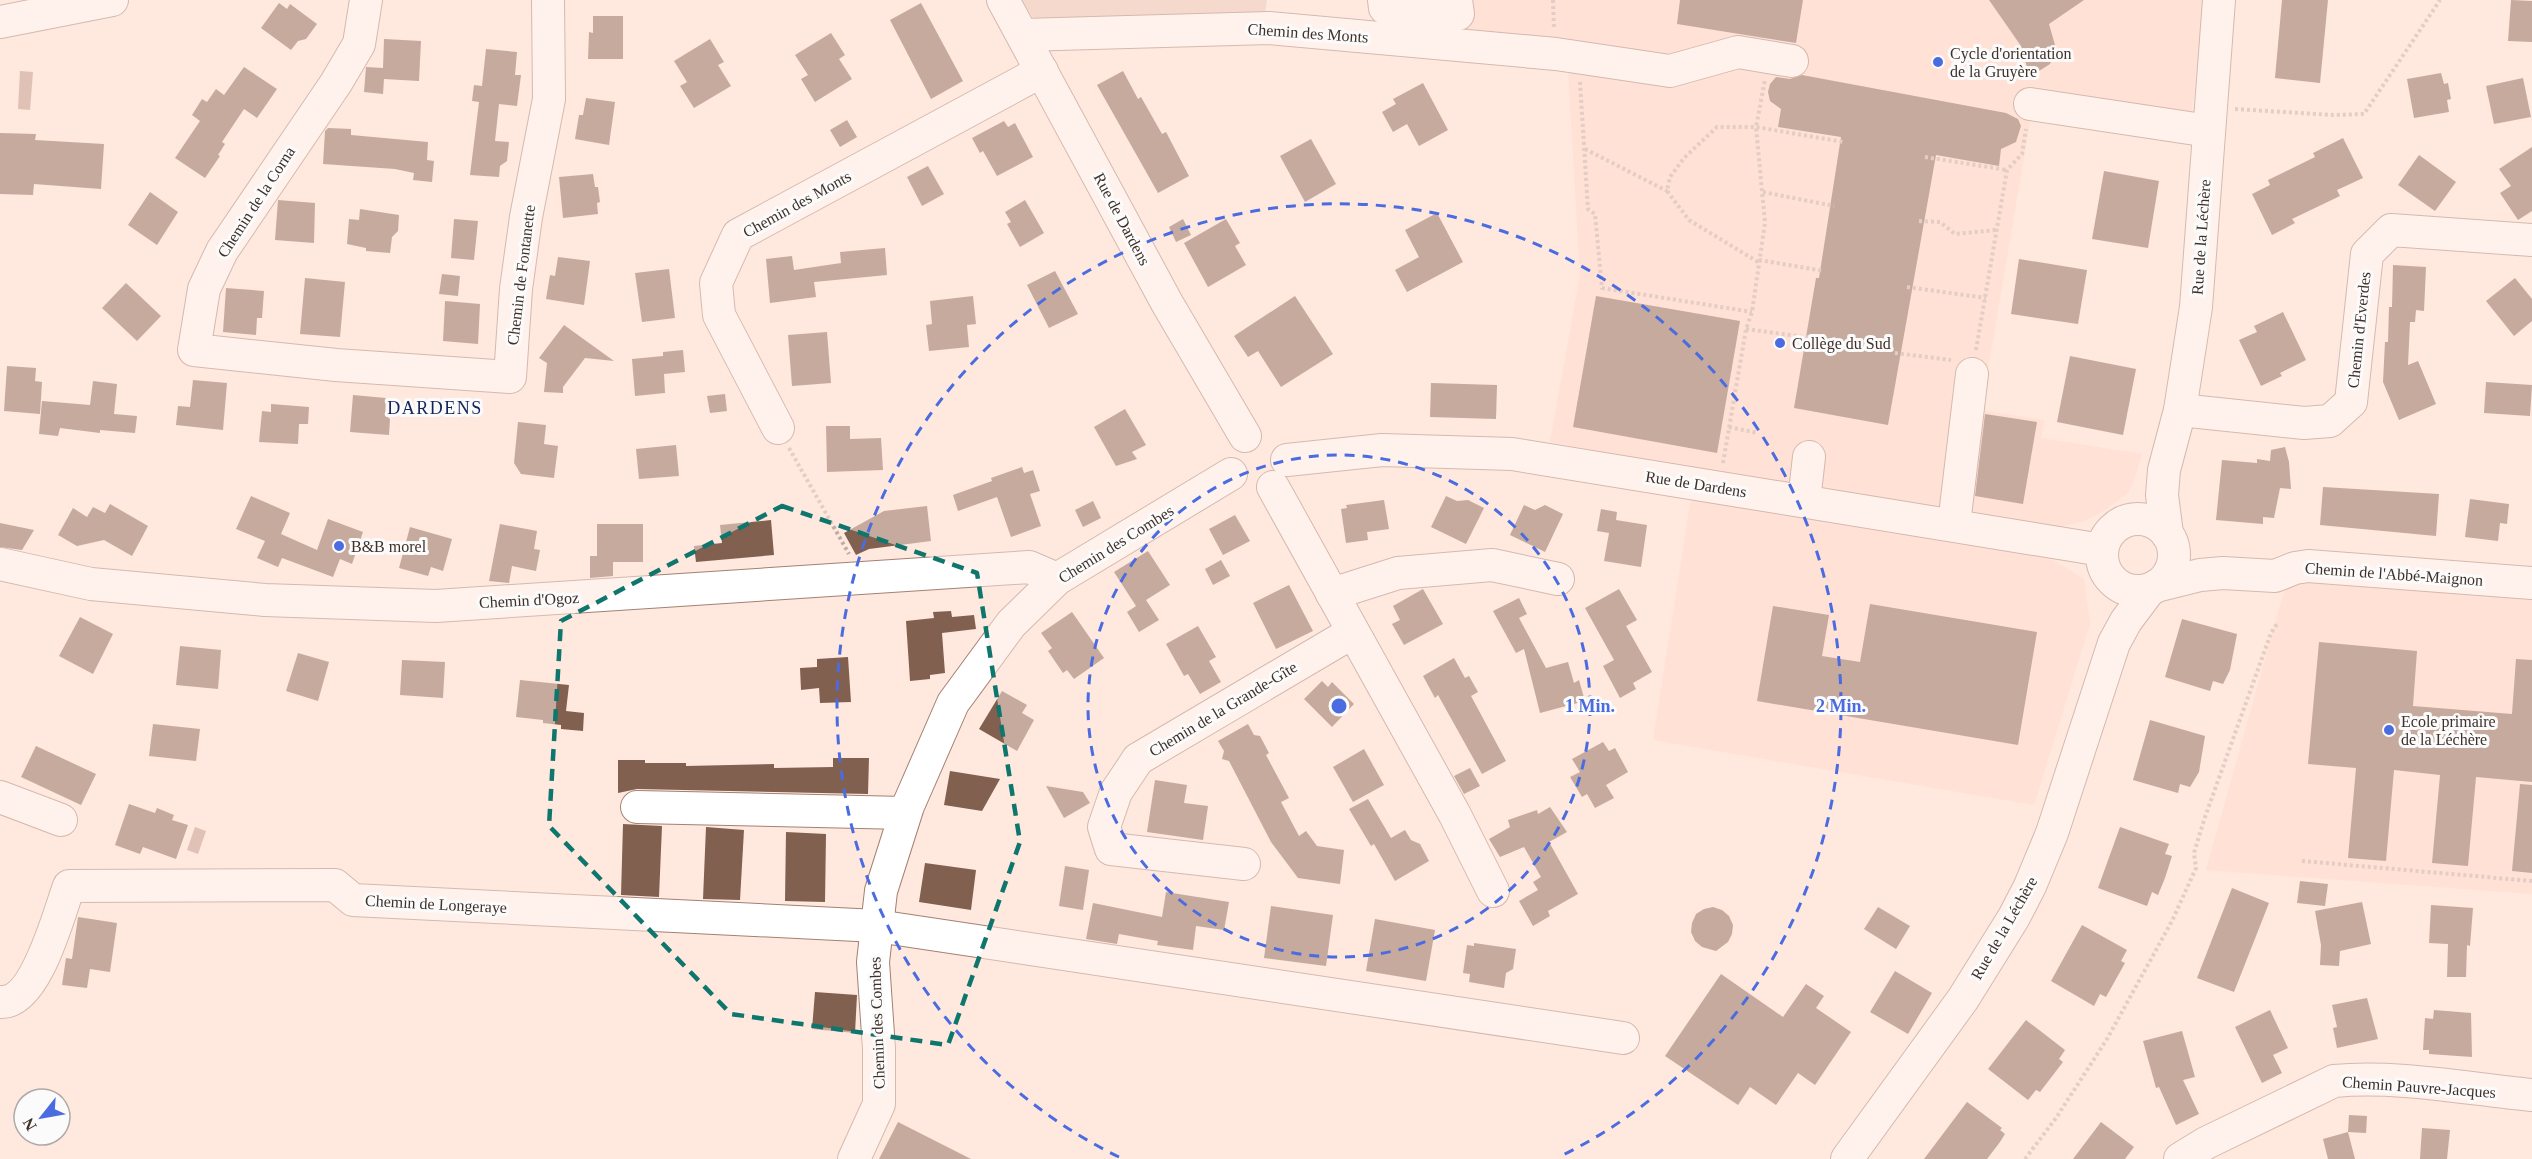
<svg xmlns="http://www.w3.org/2000/svg" width="2532" height="1159" font-family="'Times New Roman',serif">
	<rect width="100%" height="100%" fill="#ffe8de"/>
	<g fill="#fedac9">
		<polygon points="1371,0 2204,0 2189,140 2031,116 1981,410 2044,420 2041,438 2142,454 2136,475 2128,493 2105,510 2084,521 2055,528 1946,517 1550,442 1580,275 1567,51 1375,25"/>
		<polygon points="1692,492 2046,556 2084,579 2090,624 2034,805 1653,740"/>
		<polygon points="2287,581 2532,590 2532,894 2206,870"/>
	</g>
	<polygon fill="#eac8b8" points="1021,0 1267,0 1264,18 1040,28"/>
	<g fill="#b99483">
		<polygon points="20,71 33,72 30,110 18,109"/>
		<polygon points="195,827 206,831 198,854 187,850"/>
	</g>
	<g fill="#826050">
		<polygon points="1680,0 1803,0 1796,43 1677,24"/>
		<polygon points="1989,0 2084,0 2049,24 2055,45 2055,54 2050,64 2039,71 2029,74 2021,46"/>
		<polygon points="2282,0 2328,0 2320,83 2275,78"/>
		<polygon points="2511,0 2532,1 2532,42 2508,41"/>
		<polygon points="279,3 287,9 290,4 317,24 306,39 298,41 291,50 261,28"/>
		<polygon points="921,3 963,81 931,99 890,20"/>
		<polygon points="593,16 623,16 623,59 588,59 589,32 593,33"/>
		<polygon points="831,33 845,55 839,59 852,79 815,102 801,79 808,75 795,55"/>
		<polygon points="384,39 421,41 419,81 384,79 383,94 364,92 366,67 383,68"/>
		<polygon points="710,39 724,62 718,65 731,86 694,108 680,86 687,82 674,61"/>
		<polygon points="486,49 517,52 515,75 521,75 517,106 499,104 495,141 509,142 507,161 500,166 499,177 470,175 479,102 472,101 474,85 482,86"/>
		<polygon points="244,67 277,89 257,118 244,109 222,142 225,144 218,155 220,156 205,178 175,158 200,121 192,115 202,99 207,102 216,89 224,95"/>
		<polygon points="1123,71 1138,99 1141,97 1162,134 1166,132 1189,176 1158,193 1097,85"/>
		<polygon points="2441,73 2444,84 2448,83 2451,99 2447,100 2449,112 2414,118 2407,79"/>
		<polygon points="1802,75 2006,113 2018,119 2021,126 2016,142 2001,149 1999,166 1936,155 1888,425 1794,408 1816,278 1819,278 1841,137 1778,127 1781,109 1770,101 1768,92 1770,84 1776,77 1790,79"/>
		<polygon points="2523,78 2531,117 2494,124 2486,86"/>
		<polygon points="1423,83 1448,130 1419,146 1407,124 1393,132 1382,112 1396,104 1393,99"/>
		<polygon points="586,98 615,102 609,145 575,139 579,115 583,115"/>
		<polygon points="847,120 857,137 840,147 830,130"/>
		<polygon points="1004,121 1008,127 1015,123 1033,157 997,176 983,151 980,153 972,138"/>
		<polygon points="328,128 351,129 351,135 428,142 427,160 434,161 432,182 413,180 414,173 395,169 323,164 325,131"/>
		<polygon points="0,133 36,134 35,140 104,144 101,189 34,184 33,195 0,194"/>
		<polygon points="2343,138 2363,178 2337,190 2340,196 2292,219 2295,223 2272,235 2252,194 2270,185 2268,180 2315,157 2313,153"/>
		<polygon points="1311,139 1336,184 1305,202 1280,156"/>
		<polygon points="2532,147 2532,211 2518,220 2500,193 2511,186 2499,169"/>
		<polygon points="2419,155 2456,182 2435,211 2398,185"/>
		<polygon points="928,166 944,194 922,206 907,177"/>
		<polygon points="2104,171 2159,181 2148,248 2092,239"/>
		<polygon points="593,174 595,187 598,187 600,202 597,203 598,214 563,218 559,177"/>
		<polygon points="150,192 178,212 157,245 128,225"/>
		<polygon points="278,200 315,203 314,243 275,240"/>
		<polygon points="1025,200 1044,233 1020,247 1007,224 1011,222 1005,212"/>
		<polygon points="360,209 399,215 398,231 392,237 390,253 366,251 366,248 347,244 349,219 359,220"/>
		<polygon points="1437,213 1463,262 1407,292 1395,270 1419,257 1405,230"/>
		<polygon points="454,219 478,221 474,260 451,258"/>
		<polygon points="1183,219 1191,235 1176,242 1169,227"/>
		<polygon points="1226,219 1240,243 1235,246 1246,265 1208,287 1184,243"/>
		<polygon points="885,248 887,275 814,282 816,297 770,303 766,259 792,256 794,270 841,263 840,252"/>
		<polygon points="558,257 590,261 584,305 546,299 550,275 555,276"/>
		<polygon points="2019,259 2087,270 2078,324 2011,314"/>
		<polygon points="2393,265 2426,267 2424,311 2416,310 2415,322 2410,322 2408,365 2418,361 2436,404 2399,420 2383,382 2385,342 2388,342 2389,307 2392,307"/>
		<polygon points="669,269 675,318 642,322 635,273"/>
		<polygon points="1055,271 1078,314 1049,328 1027,285"/>
		<polygon points="442,274 460,276 458,296 439,294"/>
		<polygon points="305,278 345,282 340,337 300,334"/>
		<polygon points="2515,278 2532,299 2532,321 2514,336 2486,301"/>
		<polygon points="126,283 161,316 137,341 102,308"/>
		<polygon points="226,288 264,291 262,318 257,318 256,335 223,332"/>
		<polygon points="973,296 976,324 967,325 969,347 929,351 926,325 932,324 930,301"/>
		<polygon points="1295,296 1333,354 1281,387 1258,351 1248,357 1234,336"/>
		<polygon points="1596,296 1740,321 1717,453 1573,427"/>
		<polygon points="445,301 480,304 478,344 443,341"/>
		<polygon points="2283,312 2306,360 2280,373 2282,376 2261,386 2239,340 2257,332 2254,326"/>
		<polygon points="564,325 614,361 585,358 563,387 563,393 544,392 547,363 539,358"/>
		<polygon points="827,332 831,383 792,386 788,335"/>
		<polygon points="683,350 685,372 664,374 665,393 635,396 632,359 663,356 663,352"/>
		<polygon points="2070,356 2136,369 2123,435 2057,422"/>
		<polygon points="7,366 36,368 35,381 42,382 40,414 4,411"/>
		<polygon points="193,380 227,383 223,430 176,425 178,406 190,407"/>
		<polygon points="93,381 117,384 114,414 137,416 135,433 100,430 100,433 60,428 58,436 39,434 42,401 90,405"/>
		<polygon points="2486,382 2532,385 2530,416 2484,413"/>
		<polygon points="1431,383 1497,385 1496,419 1430,417"/>
		<polygon points="725,394 727,411 710,413 707,396"/>
		<polygon points="353,395 386,398 385,415 390,419 389,435 350,432"/>
		<polygon points="271,404 309,407 308,424 299,424 298,444 259,442 262,411 271,412"/>
		<polygon points="1125,409 1146,445 1132,452 1137,459 1116,466 1094,427"/>
		<polygon points="1985,414 2037,422 2023,504 1975,496"/>
		<polygon points="518,422 546,425 544,444 558,446 554,478 521,474 514,463"/>
		<polygon points="826,426 850,426 850,439 881,438 883,470 827,472"/>
		<polygon points="676,445 679,476 639,479 636,449"/>
		<polygon points="2285,447 2289,462 2291,489 2280,488 2274,518 2263,517 2263,524 2216,520 2222,460 2257,463 2257,459 2270,461 2271,450"/>
		<polygon points="1022,467 1024,473 1033,470 1040,491 1030,494 1041,526 1011,537 997,497 958,511 953,495 992,481 991,478"/>
		<polygon points="2323,487 2439,494 2436,536 2320,525"/>
		<polygon points="251,496 290,513 281,534 317,550 328,519 363,532 352,564 340,559 333,577 282,558 278,567 257,558 265,541 236,529"/>
		<polygon points="1446,496 1457,501 1468,500 1484,508 1466,544 1431,527"/>
		<polygon points="2470,499 2509,504 2507,524 2500,523 2498,541 2465,537"/>
		<polygon points="1384,500 1389,529 1367,532 1368,540 1346,543 1341,509 1347,508 1346,505"/>
		<polygon points="1093,501 1101,518 1083,527 1075,510"/>
		<polygon points="110,504 148,526 132,556 104,540 77,546 58,535 73,508 87,517 93,507 105,513"/>
		<polygon points="1524,505 1535,510 1545,505 1563,514 1545,552 1510,535"/>
		<polygon points="927,506 931,541 869,549 856,555 844,533 884,511"/>
		<polygon points="1601,509 1617,512 1616,520 1647,525 1641,567 1604,561 1609,533 1597,531"/>
		<polygon points="1235,515 1250,541 1223,555 1209,529"/>
		<polygon points="771,520 774,555 696,562 694,546 722,543 720,525"/>
		<polygon points="0,523 34,530 22,550 0,547"/>
		<polygon points="500,524 537,531 534,549 540,550 536,571 512,566 509,583 489,581"/>
		<polygon points="597,524 643,524 643,562 613,562 613,576 590,578 590,556 597,556"/>
		<polygon points="410,527 452,539 443,571 431,567 428,576 399,568"/>
		<polygon points="1148,551 1170,585 1146,600 1159,620 1139,632 1127,612 1136,606 1114,572"/>
		<polygon points="1221,560 1230,576 1213,585 1205,569"/>
		<polygon points="1289,585 1313,631 1276,649 1253,603"/>
		<polygon points="1423,589 1443,624 1404,645 1392,624 1400,620 1393,606"/>
		<polygon points="1619,589 1637,620 1626,626 1652,672 1633,683 1636,689 1620,698 1603,666 1614,660 1585,608"/>
		<polygon points="1519,598 1527,614 1519,618 1546,668 1568,662 1574,683 1579,680 1585,701 1540,713 1524,649 1516,653 1493,611"/>
		<polygon points="1870,604 2037,632 2018,745 1757,701 1773,606 1829,615 1822,656 1860,662"/>
		<polygon points="951,611 952,617 974,615 976,629 942,633 945,673 930,675 930,679 910,681 906,621 934,618 933,612"/>
		<polygon points="1072,612 1104,658 1074,679 1067,670 1063,673 1048,651 1052,648 1041,633"/>
		<polygon points="80,617 113,634 93,674 59,656"/>
		<polygon points="2182,619 2237,634 2230,670 2223,684 2213,681 2210,691 2165,677"/>
		<polygon points="1198,626 1216,657 1209,661 1221,682 1200,694 1188,674 1184,676 1166,644"/>
		<polygon points="2319,642 2417,651 2413,706 2512,714 2516,659 2532,660 2532,782 2476,777 2468,866 2432,863 2440,775 2394,770 2386,861 2348,858 2356,768 2308,764"/>
		<polygon points="180,646 221,650 218,689 176,685"/>
		<polygon points="298,653 329,662 318,701 286,691"/>
		<polygon points="848,657 851,702 820,703 819,688 801,690 800,668 817,667 817,659"/>
		<polygon points="1454,658 1465,678 1469,676 1478,692 1471,696 1506,761 1482,774 1438,695 1435,698 1423,676"/>
		<polygon points="402,660 445,662 443,698 400,695"/>
		<polygon points="520,680 569,685 566,711 584,713 583,731 561,729 561,725 543,723 543,720 516,717"/>
		<polygon points="1322,681 1328,687 1332,682 1354,704 1332,727 1304,699"/>
		<polygon points="1002,691 1027,705 1022,713 1034,720 1017,751 979,729"/>
		<polygon points="2150,720 2205,736 2199,772 2190,787 2180,784 2178,793 2133,780"/>
		<polygon points="153,724 200,729 196,761 149,756"/>
		<polygon points="1248,724 1254,735 1260,736 1269,753 1266,755 1289,798 1281,802 1299,836 1306,831 1317,846 1344,850 1340,884 1298,878 1271,842 1229,761 1222,759 1224,751 1218,741"/>
		<polygon points="1603,742 1609,751 1615,748 1628,772 1606,785 1614,798 1595,808 1587,794 1582,797 1570,777 1580,772 1572,759"/>
		<polygon points="36,746 96,774 81,805 21,777"/>
		<polygon points="1364,749 1384,785 1353,802 1333,767"/>
		<polygon points="833,758 869,758 868,794 637,789 618,793 618,760 645,760 645,763 686,763 686,766 774,764 774,768 833,767"/>
		<polygon points="1470,768 1480,786 1464,794 1454,776"/>
		<polygon points="950,771 1000,779 982,811 944,805"/>
		<polygon points="1155,780 1187,785 1184,803 1208,806 1203,840 1147,832"/>
		<polygon points="2520,784 2532,785 2532,873 2512,871"/>
		<polygon points="1046,786 1083,792 1090,803 1064,818"/>
		<polygon points="1368,799 1391,838 1405,830 1411,840 1420,844 1429,861 1395,881 1374,844 1371,846 1349,809"/>
		<polygon points="129,804 155,813 157,808 174,815 172,820 188,825 176,859 143,847 140,854 115,845"/>
		<polygon points="1550,807 1567,832 1549,842 1578,894 1548,911 1550,916 1533,926 1519,901 1538,890 1533,882 1541,877 1524,847 1500,857 1489,839 1510,827 1508,820 1537,810 1538,814"/>
		<polygon points="623,824 662,826 659,897 621,895"/>
		<polygon points="706,827 744,830 740,900 703,899"/>
		<polygon points="2120,827 2169,844 2165,854 2172,856 2165,878 2158,895 2152,892 2147,906 2098,888"/>
		<polygon points="786,832 826,834 825,902 785,901"/>
		<polygon points="925,863 976,870 971,910 919,902"/>
		<polygon points="1065,866 1089,870 1083,910 1059,906"/>
		<polygon points="2300,881 2328,884 2325,906 2297,903"/>
		<polygon points="2232,888 2269,903 2234,992 2197,978"/>
		<polygon points="1166,892 1229,902 1224,930 1196,926 1193,950 1157,945 1158,941 1119,934 1117,944 1086,939 1093,903 1162,917"/>
		<polygon points="2362,902 2371,944 2340,951 2339,966 2320,965 2321,945 2315,911"/>
		<polygon points="2431,905 2473,908 2470,946 2467,945 2466,977 2447,977 2448,944 2429,943"/>
		<polygon points="1271,906 1333,915 1326,966 1264,958"/>
		<polygon points="1713,907 1722,910 1729,916 1733,925 1732,934 1728,942 1716,951 1702,947 1695,941 1691,932 1692,923 1696,914 1704,909"/>
		<polygon points="1878,907 1910,926 1896,949 1864,929"/>
		<polygon points="78,917 117,923 110,972 90,969 87,988 62,985 66,958 72,959"/>
		<polygon points="1375,919 1435,930 1426,981 1366,971"/>
		<polygon points="2082,925 2127,950 2121,961 2125,963 2106,997 2100,994 2094,1006 2051,981"/>
		<polygon points="1474,943 1516,949 1513,969 1506,973 1504,988 1469,982 1470,974 1463,973 1467,945 1474,946"/>
		<polygon points="1895,971 1932,993 1908,1034 1870,1012"/>
		<polygon points="1721,974 1783,1017 1806,984 1824,996 1816,1008 1851,1032 1815,1085 1798,1073 1776,1105 1750,1087 1738,1105 1665,1056"/>
		<polygon points="815,992 857,995 855,1033 812,1029"/>
		<polygon points="2367,998 2378,1039 2337,1048 2333,1028 2337,1027 2332,1005"/>
		<polygon points="2270,1010 2288,1048 2273,1055 2282,1073 2262,1083 2235,1027"/>
		<polygon points="2434,1010 2471,1013 2472,1057 2429,1054 2429,1050 2423,1050 2425,1018 2433,1019"/>
		<polygon points="2026,1020 2065,1050 2059,1059 2063,1062 2040,1092 2036,1090 2028,1100 1988,1069"/>
		<polygon points="2182,1031 2195,1077 2183,1080 2199,1114 2176,1125 2159,1087 2156,1088 2143,1041"/>
		<polygon points="1967,1102 2002,1128 2000,1130 2005,1134 2000,1142 1987,1159 1924,1159"/>
		<polygon points="2349,1115 2367,1116 2366,1133 2348,1132"/>
		<polygon points="898,1122 971,1159 879,1159"/>
		<polygon points="2101,1122 2134,1147 2125,1159 2073,1159"/>
		<polygon points="2422,1128 2450,1130 2447,1159 2420,1159"/>
		<polygon points="2348,1132 2355,1159 2328,1159 2323,1139"/>
	</g>
	<g fill="none" stroke-linecap="round" stroke-linejoin="round">
		<g stroke="#a38172" stroke-width="34">
			<g id="minor">
				<polyline points="366,0 359,44 336,83 222,251 204,289 194,350 336,365 510,377 516,289 526,217 549,99 548,0"/>
				<polyline points="1003,0 1167,303 1245,436"/>
				<polyline points="1384,0 1385,8 1458,14 1456,0"/>
				<polyline points="0,22 112,0"/>
				<polyline points="1023,35 1269,28 1556,54 1670,71 1738,52 1792,61"/>
				<polyline points="2030,104 2209,131"/>
				<polyline points="2180,410 2304,423 2330,421 2351,402 2367,254 2391,230 2532,240"/>
				<polyline points="778,428 719,315 716,283 738,235 1042,71"/>
				<polyline points="1287,460 1382,450 1512,454 2102,550"/>
				<polyline points="1273,487 1455,815 1493,891"/>
				<polyline points="1804,501 1809,457"/>
				<circle cx="2138" cy="555" r="36"/>
				<polyline points="1954,524 1972,374"/>
				<polyline points="2167,534 2162,495 2164,470 2180,410 2196,307 2219,0"/>
				<polyline points="0,564 91,584 265,600 436,606 1029,567 1057,579"/>
				<polyline points="2156,586 2200,575 2223,573 2275,576 2295,568 2308,566 2532,583"/>
				<polyline points="1332,594 1398,573 1492,565 1558,579"/>
				<polyline points="0,797 61,820"/>
				<polyline points="637,807 905,813"/>
				<polyline points="1244,864 1111,849 1104,827 1116,792 1138,759 1353,632"/>
				<path d="M0,1002C36,1005 59,913 69,886L335,885L353,900L877,926L1623,1038"/>
				<polyline points="854,1159 879,1104 879,1049 873,962 881,891 908,806 953,703 1011,624 1057,579 1231,474"/>
				<polyline points="1847,1159 1963,999 2014,917 2030,886 2052,833 2114,643 2126,621 2150,589"/>
				<path d="M2180,1159L2206,1143L2334,1081C2399,1075 2467,1089 2532,1095"/>
			</g>
		</g>
		<g stroke="#c1ada4" stroke-width="4" stroke-dasharray="3 3" stroke-linecap="butt">
			<polyline points="1553,0 1554,29"/>
			<polyline points="1580,82 1588,209 1595,214 1602,288 1752,312"/>
			<polyline points="2235,109 2333,115 2364,114 2440,0"/>
			<polyline points="1585,149 1667,191"/>
			<polyline points="1925,157 2007,170"/>
			<polyline points="1763,192 1834,206"/>
			<polyline points="1919,221 1940,222 1955,234 1996,230"/>
			<polyline points="1759,260 1824,271"/>
			<polyline points="1758,262 1689,220 1667,191 1670,177 1684,158 1717,127 1756,127 1844,142"/>
			<polyline points="1907,287 1986,298"/>
			<polyline points="1746,329 1812,338"/>
			<polyline points="1976,350 2007,170 2022,154 2026,129"/>
			<polyline points="1895,353 1951,360"/>
			<polyline points="1729,427 1758,433"/>
			<polyline points="789,448 849,554"/>
			<polyline points="1723,463 1746,329 1752,312 1765,223 1756,127 1765,80"/>
			<polyline points="2302,861 2532,881"/>
			<polyline points="2025,1159 2056,1118 2107,1039 2172,921 2196,868 2194,853 2205,817 2271,633 2278,622"/>
		</g>
		<use href="#minor" stroke="#fff" stroke-width="32"/>
	</g>
	<path d="M0 0H2532V1159H0ZM782,506L977,573L1020,842L948,1045L731,1014L549,826L561,621Z" fill="#ffe8de" fill-opacity=".55" fill-rule="evenodd"/>
	<path fill="none" stroke="#0f766e" stroke-width="4.5" stroke-dasharray="12 8" stroke-linejoin="round" d="M782,506L977,573L1020,842L948,1045L731,1014L549,826L561,621Z"/>
	<g fill="none" stroke="#4a6ce0" stroke-width="3" stroke-dasharray="10 8">
		<circle cx="1339" cy="706" r="251"/>
		<path d="M1119 1157A502 502 0 1 1 1559 1157"/>
	</g>
	<g fill="#4a6ce0" stroke="#fbfbfb" stroke-width="2">
		<circle cx="1938" cy="62" r="6"/>
		<circle cx="1780" cy="343" r="6"/>
		<circle cx="339" cy="546" r="6"/>
		<circle cx="2389" cy="730" r="6"/>
	</g>
	<g text-anchor="middle" dominant-baseline="central" stroke-width="6" stroke-linejoin="round" paint-order="stroke">
		<g font-size="16" fill="#3f302a" stroke="#fbfbfb">
			<text transform="translate(1308 33) rotate(4)">Chemin des Monts</text>
			<text transform="translate(256 202) rotate(-57)">Chemin de la Corna</text>
			<text transform="translate(797 204) rotate(-29)">Chemin des Monts</text>
			<text transform="translate(1122 219) rotate(62)">Rue de Dardens</text>
			<text transform="translate(2201 237) rotate(-86)">Rue de la Léchère</text>
			<text transform="translate(521 275) rotate(-83)">Chemin de Fontanette</text>
			<text transform="translate(2359 330) rotate(-84)">Chemin d'Everdes</text>
			<text transform="translate(1696 484) rotate(9)">Rue de Dardens</text>
			<text transform="translate(1116 544) rotate(-32)">Chemin des Combes</text>
			<text transform="translate(2394 574) rotate(4)">Chemin de l'Abbé-Maignon</text>
			<text transform="translate(529 600) rotate(-3)">Chemin d'Ogoz</text>
			<text transform="translate(1223 709) rotate(-31)">Chemin de la Grande-Gîte</text>
			<text transform="translate(436 904) rotate(3)">Chemin de Longeraye</text>
			<text transform="translate(2004 928) rotate(-60)">Rue de la Léchère</text>
			<text transform="translate(877 1023) rotate(-92)">Chemin des Combes</text>
			<text transform="translate(2419 1087) rotate(4)">Chemin Pauvre-Jacques</text>
		</g>
		<g font-size="16" fill="#3f302a" stroke="#fbfbfb" text-anchor="start">
			<text x="1950" y="53">Cycle d'orientation<tspan x="1950" dy="18">de la Gruyère</tspan></text>
			<text x="1792" y="343">Collège du Sud</text>
			<text x="351" y="546">B&amp;B morel</text>
			<text x="2401" y="721">Ecole primaire<tspan x="2401" dy="18">de la Léchère</tspan></text>
		</g>
		<g font-size="18" letter-spacing="1.5" fill="#14235a" stroke="#fbfbfb">
			<text x="435" y="408">DARDENS</text>
		</g>
	</g>
	<circle cx="1339" cy="706" r="9" fill="#4a6ce0" stroke="#fbfbfb" stroke-width="3"/>
	<g font-size="18" text-anchor="middle" font-weight="bold" fill="#4a6ce0" stroke="#fbfbfb" stroke-width="6" stroke-linejoin="round" paint-order="stroke">
		<text x="1590" y="712">1 Min.</text>
		<text x="1841" y="712">2 Min.</text>
	</g>
	<g transform="translate(42 1117) rotate(239)"><circle r="28" fill="#fbfbfb" stroke="#b0aaa7" stroke-width="1.5"/>
	<path d="M0-4.5L10 22L0 15L-10 22Z" fill="#4a6ce0"/>
	<text y="-9" font-size="16" font-weight="bold" text-anchor="middle" fill="#3f302a">N</text>
	</g>
</svg>
